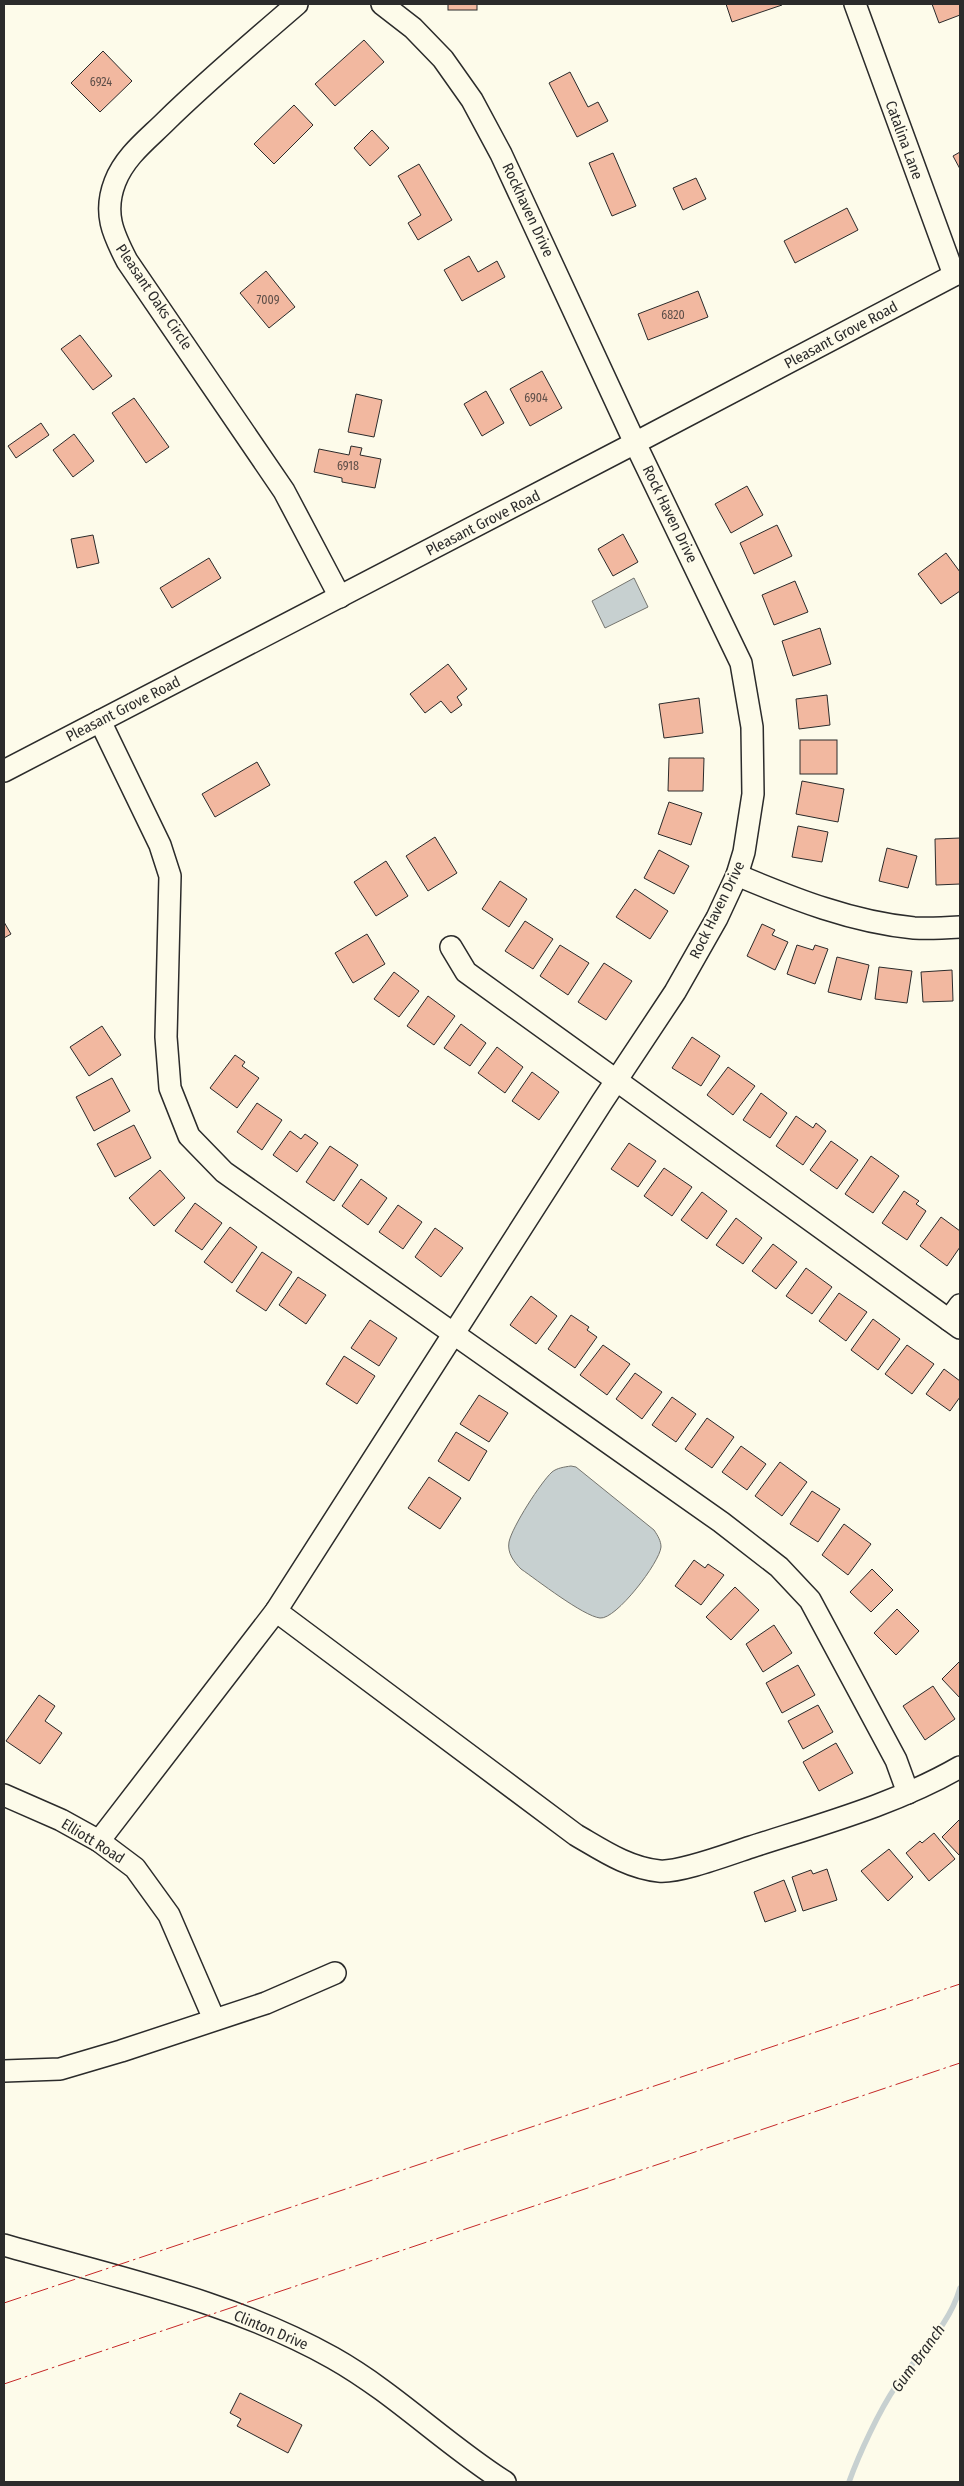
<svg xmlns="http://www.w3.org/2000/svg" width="964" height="2486" font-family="'Fira Sans Condensed',sans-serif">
	<rect width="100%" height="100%" fill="#fdfbea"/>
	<g fill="#c7d0d0" stroke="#74746e">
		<polygon points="634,578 648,607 605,628 592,601"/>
		<path d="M571,1466L576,1467L654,1530C658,1536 661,1541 661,1547C660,1562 616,1620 600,1618C583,1616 537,1580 521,1569C514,1562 507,1553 509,1542C512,1527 541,1482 552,1472C557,1468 564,1467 571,1466Z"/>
	</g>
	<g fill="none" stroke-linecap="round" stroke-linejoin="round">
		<path stroke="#c7d0d0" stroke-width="5.5" d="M849,2482C859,2454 879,2411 896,2386C918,2353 949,2327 960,2288"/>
	</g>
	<g fill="#f2b8a0" stroke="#2b2b2b">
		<rect x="448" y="4" width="29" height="6"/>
		<polygon points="726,4 781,4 782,5 732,22"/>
		<polygon points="932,4 960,4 960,15 939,23"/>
		<polygon points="364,40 384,62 335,106 315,84"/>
		<polygon points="103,51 132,81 100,112 71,83"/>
		<polygon points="570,72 588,107 598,102 608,121 577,137 549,83"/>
		<polygon points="294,105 313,125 274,164 254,144"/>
		<polygon points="372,130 389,148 370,166 354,148"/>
		<polygon points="960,152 960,169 953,156"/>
		<polygon points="613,153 636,206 612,216 589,163"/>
		<polygon points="419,164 452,220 418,240 408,223 421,215 398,176"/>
		<polygon points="696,178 706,199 683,210 673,188"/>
		<polygon points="847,208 858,230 795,263 784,241"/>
		<polygon points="469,256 478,272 497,261 505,277 462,301 444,270"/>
		<polygon points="266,271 295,307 269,328 240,293"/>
		<polygon points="698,291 708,317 648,340 638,314"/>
		<polygon points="80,335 112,376 93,390 61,349"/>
		<polygon points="542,371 562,408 530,426 510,389"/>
		<polygon points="486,391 504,423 482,436 464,404"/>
		<polygon points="356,394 382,400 374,437 348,432"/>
		<polygon points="134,398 169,447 146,463 112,413"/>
		<polygon points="41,423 49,435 16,458 8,446"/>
		<polygon points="74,434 94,461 73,477 53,450"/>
		<polygon points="351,446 362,448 360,455 381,459 375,488 342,482 342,478 314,472 319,449 349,455"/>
		<polygon points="747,486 763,515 731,533 715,504"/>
		<polygon points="777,525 792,556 754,574 740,543"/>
		<polygon points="623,534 638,562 613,576 598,549"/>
		<polygon points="93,535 99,563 77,568 71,539"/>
		<polygon points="946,553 960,572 960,591 941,604 918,574"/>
		<polygon points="209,558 221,578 172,608 160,588"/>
		<polygon points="795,581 808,612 774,625 762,595"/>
		<polygon points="820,628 831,664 793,676 782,641"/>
		<polygon points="448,664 467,689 457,697 462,705 451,713 441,701 425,713 410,694"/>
		<polygon points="827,695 830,725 799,729 796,699"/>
		<polygon points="699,698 703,733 664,738 659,704"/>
		<rect x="800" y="740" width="37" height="34"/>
		<polygon points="669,758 704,758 703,791 668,791"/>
		<polygon points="257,762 270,785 215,817 202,794"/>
		<polygon points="802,781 844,789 838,822 796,814"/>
		<polygon points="669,802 702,813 691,845 658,834"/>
		<polygon points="798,826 828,832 822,862 792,857"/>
		<polygon points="435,837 457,873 428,891 406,856"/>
		<polygon points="960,838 960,884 936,885 935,839"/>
		<polygon points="887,848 917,856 908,888 879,881"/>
		<polygon points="659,850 689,866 674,894 644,878"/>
		<polygon points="386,861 408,896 376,916 354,882"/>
		<polygon points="500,881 527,899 509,927 482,909"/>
		<polygon points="635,889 668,911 650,939 616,917"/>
		<polygon points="525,921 553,939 533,969 505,951"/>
		<polygon points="4,922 11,934 4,938"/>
		<polygon points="762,924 775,930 772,935 788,942 775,970 747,956"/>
		<polygon points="367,934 385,964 353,983 335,953"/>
		<polygon points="560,945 589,963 568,995 540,976"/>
		<polygon points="797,945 813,950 815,945 828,949 815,984 787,974"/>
		<polygon points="837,957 869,965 861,1000 828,992"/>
		<polygon points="604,963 632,981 606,1020 578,1002"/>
		<polygon points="879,967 912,971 907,1003 875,999"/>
		<polygon points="952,970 953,1001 923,1002 921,972"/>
		<polygon points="394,972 419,991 399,1017 374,999"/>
		<polygon points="428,996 455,1016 434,1045 407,1026"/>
		<polygon points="461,1024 486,1043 470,1066 444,1048"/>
		<polygon points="102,1026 121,1055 89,1076 70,1047"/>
		<polygon points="692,1037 720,1056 701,1086 672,1068"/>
		<polygon points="497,1047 523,1067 505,1093 478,1073"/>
		<polygon points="235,1055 245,1062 242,1066 259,1078 237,1108 210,1088"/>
		<polygon points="728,1067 755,1086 733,1115 707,1095"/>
		<polygon points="532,1072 559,1092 539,1120 512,1101"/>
		<polygon points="112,1078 130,1111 94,1131 76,1097"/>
		<polygon points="761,1093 787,1113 770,1138 743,1120"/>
		<polygon points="257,1103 282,1120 262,1150 237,1132"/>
		<polygon points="796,1116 813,1128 816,1123 826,1131 803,1165 776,1146"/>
		<polygon points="134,1125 151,1158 115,1177 97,1144"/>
		<polygon points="290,1131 301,1139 305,1134 318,1143 297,1172 273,1155"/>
		<polygon points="831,1141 858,1160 837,1189 810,1170"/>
		<polygon points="629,1143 656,1161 638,1187 611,1169"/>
		<polygon points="330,1146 358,1165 334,1201 306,1182"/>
		<polygon points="871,1156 899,1176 873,1213 845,1194"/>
		<polygon points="664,1168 692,1187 672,1216 644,1196"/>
		<polygon points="160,1170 185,1198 154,1226 129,1198"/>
		<polygon points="361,1179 387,1198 368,1225 342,1206"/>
		<polygon points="904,1191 919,1201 916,1204 926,1211 907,1240 882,1223"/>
		<polygon points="702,1192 727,1211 707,1239 681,1220"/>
		<polygon points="195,1203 222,1223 202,1250 175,1231"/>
		<polygon points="398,1205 422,1222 403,1249 379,1232"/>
		<polygon points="941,1217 960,1231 960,1247 947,1266 920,1246"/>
		<polygon points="736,1218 762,1238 743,1264 716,1245"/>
		<polygon points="230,1227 257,1247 232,1283 204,1262"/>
		<polygon points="435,1228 463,1248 441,1277 415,1257"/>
		<polygon points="773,1244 797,1262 776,1289 752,1271"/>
		<polygon points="262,1252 292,1272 266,1311 236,1291"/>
		<polygon points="806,1268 832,1287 812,1314 786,1296"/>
		<polygon points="298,1277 326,1295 306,1324 279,1305"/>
		<polygon points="839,1293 867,1312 846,1341 819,1321"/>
		<polygon points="531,1296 557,1316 536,1344 510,1325"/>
		<polygon points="571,1315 589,1327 587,1330 597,1337 575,1368 548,1349"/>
		<polygon points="873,1319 900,1339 878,1370 851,1350"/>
		<polygon points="370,1320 397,1338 379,1366 351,1348"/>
		<polygon points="603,1345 630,1364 607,1395 580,1375"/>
		<polygon points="907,1345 934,1364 912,1394 885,1374"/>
		<polygon points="344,1356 375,1376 357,1404 326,1384"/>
		<polygon points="944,1369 960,1381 960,1397 950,1411 926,1394"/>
		<polygon points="635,1373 662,1392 642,1419 616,1399"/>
		<polygon points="479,1395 508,1413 489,1442 460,1424"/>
		<polygon points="672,1397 696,1414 676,1442 652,1425"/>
		<polygon points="707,1418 734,1437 712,1468 685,1449"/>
		<polygon points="456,1432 487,1451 469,1481 438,1461"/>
		<polygon points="741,1446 766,1464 747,1490 722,1472"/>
		<polygon points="780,1462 807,1482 782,1516 755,1496"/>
		<polygon points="429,1477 461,1498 440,1529 408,1508"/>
		<polygon points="812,1491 840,1509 818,1542 790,1524"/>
		<polygon points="844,1524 871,1544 848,1575 822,1555"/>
		<polygon points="694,1560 705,1568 708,1564 724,1575 701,1605 675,1586"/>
		<polygon points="872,1569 893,1590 871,1612 850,1592"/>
		<polygon points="735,1587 759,1610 731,1640 706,1617"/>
		<polygon points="897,1609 919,1631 896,1655 874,1633"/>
		<polygon points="774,1625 792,1653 763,1672 746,1644"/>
		<polygon points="960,1661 960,1698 942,1679"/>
		<polygon points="798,1665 815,1695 782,1713 766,1683"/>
		<polygon points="933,1686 955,1719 925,1740 903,1706"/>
		<polygon points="39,1695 55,1706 45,1721 62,1733 40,1764 6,1741"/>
		<polygon points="818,1705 833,1732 803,1749 788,1721"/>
		<polygon points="836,1743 853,1773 819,1791 803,1762"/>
		<polygon points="960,1819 960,1856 942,1837"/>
		<polygon points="934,1833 955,1859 929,1881 906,1853 920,1841 922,1843"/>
		<polygon points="889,1849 913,1877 888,1901 861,1871"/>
		<polygon points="827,1869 837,1900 803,1911 792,1877 811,1870 813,1874"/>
		<polygon points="784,1880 796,1911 765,1922 754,1892"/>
		<polygon points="240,2393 302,2425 288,2453 237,2426 241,2419 230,2413"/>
	</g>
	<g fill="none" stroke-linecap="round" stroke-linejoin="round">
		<g stroke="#2b2b2b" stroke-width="24">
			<g id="minor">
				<path d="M297,4C253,42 208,80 166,121C148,139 125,156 115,182C103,213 113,234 127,261L284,491L340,597"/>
				<polyline points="855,4 954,275"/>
				<polyline points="100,721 160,845 170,876 166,1037 170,1088 189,1136 224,1172 721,1522 779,1567 810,1600 896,1760 908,1793"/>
				<polyline points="4,771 635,443 960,272"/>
				<path d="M737,875C794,899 852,922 914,928C929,929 945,928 960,927"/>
				<polyline points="451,947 466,972 960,1328"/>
				<polyline points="949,1320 960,1305"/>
				<path d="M276,1611L576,1835C602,1850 628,1868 659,1871C680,1873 729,1854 751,1847C822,1824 896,1804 960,1767"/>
				<polyline points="4,1795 61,1820 99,1841 135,1868 169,1915 214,2019"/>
				<polyline points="99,1841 276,1611 602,1102 675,992 717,918 737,875 744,852 753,794 752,727 741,663 635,443 501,154 472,100 443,59 413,28 382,4"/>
				<polyline points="4,2071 60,2069 121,2051 266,2003 335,1973"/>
				<path d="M4,2245C115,2277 232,2301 333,2358C395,2393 445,2444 505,2482"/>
			</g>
		</g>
		<use href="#minor" stroke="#fdfbea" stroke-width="21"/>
		<g stroke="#c62828" stroke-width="1" stroke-dasharray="18 4 2.5 4" stroke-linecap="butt">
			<polyline points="4,2303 960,1984"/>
			<polyline points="4,2384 960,2063"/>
		</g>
	</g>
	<g text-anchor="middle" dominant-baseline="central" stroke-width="4" stroke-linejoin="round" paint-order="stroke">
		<g font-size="12" fill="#5d4e48">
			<text x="101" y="82">6924</text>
			<text x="268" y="300">7009</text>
			<text x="673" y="315">6820</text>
			<text x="536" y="398">6904</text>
			<text x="348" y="466">6918</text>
		</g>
		<g font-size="15" fill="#2b2b2b" stroke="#fdfbea">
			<text transform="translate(904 140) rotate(70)">Catalina Lane</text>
			<text transform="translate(528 210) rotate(65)">Rockhaven Drive</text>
			<text transform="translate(154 297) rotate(56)">Pleasant Oaks Circle</text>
			<text transform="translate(841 335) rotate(-28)">Pleasant Grove Road</text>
			<text transform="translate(670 514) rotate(64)">Rock Haven Drive</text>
			<text transform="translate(483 523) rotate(-27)">Pleasant Grove Road</text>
			<text transform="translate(123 709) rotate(-27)">Pleasant Grove Road</text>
			<text transform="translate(717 910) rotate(-64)">Rock Haven Drive</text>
			<text transform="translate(93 1841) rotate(32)">Elliott Road</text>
			<text transform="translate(271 2330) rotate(23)">Clinton Drive</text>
		</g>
		<g font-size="16" font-style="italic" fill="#2b2b2b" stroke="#fdfbea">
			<text transform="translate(918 2358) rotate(-54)">Gum Branch</text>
		</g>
	</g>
	<rect width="964" height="2486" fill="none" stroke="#2b2b2b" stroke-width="10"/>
</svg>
